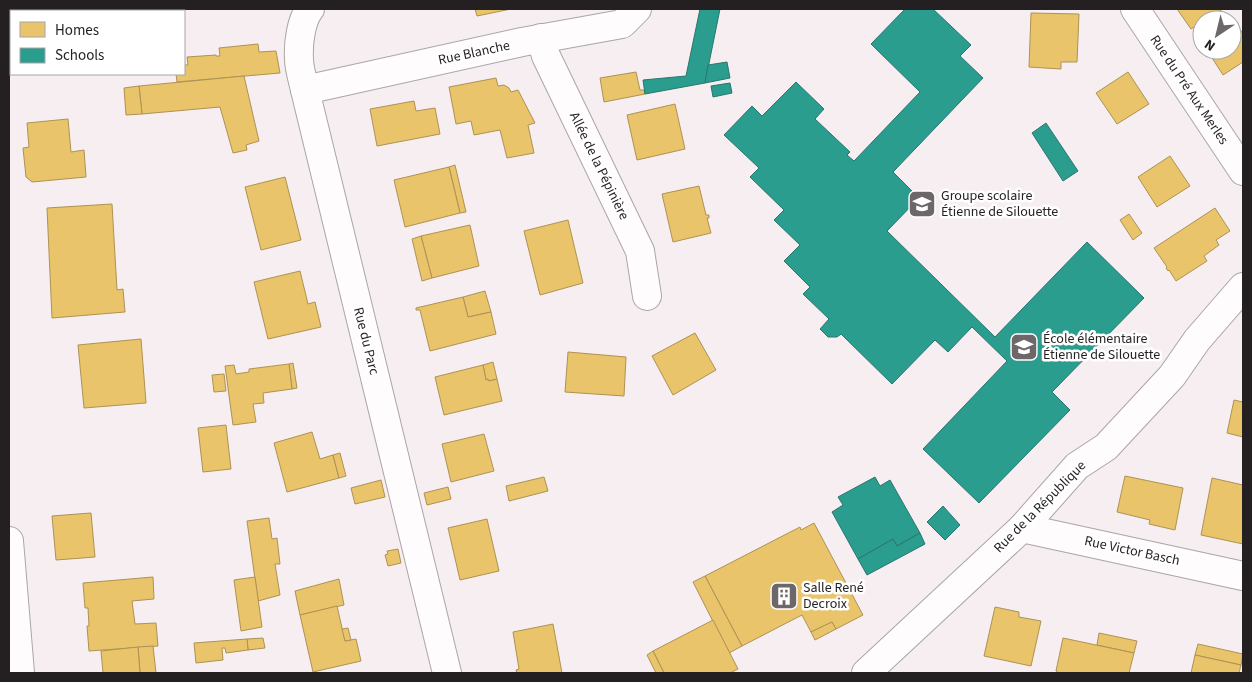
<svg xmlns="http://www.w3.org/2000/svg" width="1252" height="682" font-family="'Source Sans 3',sans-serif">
	<rect width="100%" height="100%" fill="#f6eef0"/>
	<g fill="#e9c46a" stroke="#ae9254">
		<polygon points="475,9 511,9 477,16"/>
		<polygon points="1177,9 1223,9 1205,20 1202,20 1202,22 1191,29"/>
		<polygon points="1031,13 1079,14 1077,62 1061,62 1061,69 1029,67"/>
		<polygon points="1232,17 1243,34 1243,62 1223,75 1207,50 1232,50 1232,20 1227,20"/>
		<polygon points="258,44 259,52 276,51 280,73 177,82 176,74 184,74 184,65 188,65 187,57 216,55 216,56 220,56 219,48"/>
		<polygon points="636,72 640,90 644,90 645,94 604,102 600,78"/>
		<polygon points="1128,72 1149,104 1117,124 1096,93"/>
		<polygon points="244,76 259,141 246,145 247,150 233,153 220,107 142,114 139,86"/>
		<polygon points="496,78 498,86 504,85 509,88 511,92 518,90 535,123 528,125 534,153 507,158 500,130 474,135 471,121 456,124 449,87"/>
		<polygon points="139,86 142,114 126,115 124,88"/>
		<polygon points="414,101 416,111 435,108 440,134 377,146 370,109"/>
		<polygon points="675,104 685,149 637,160 627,115"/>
		<polygon points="68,119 71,152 84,150 86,177 32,182 26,177 23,148 29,147 27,123"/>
		<polygon points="1170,156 1190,186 1157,207 1138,177"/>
		<polygon points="455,165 466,212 460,213 449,167"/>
		<polygon points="449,167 460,213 405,227 394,180"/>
		<polygon points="285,177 301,240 261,250 245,187"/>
		<polygon points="699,186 706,215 709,215 709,218 707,218 711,233 673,242 662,194"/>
		<polygon points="112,204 117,290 123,289 125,312 52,318 47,208"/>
		<polygon points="1215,208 1230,231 1216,240 1219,245 1204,256 1207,261 1176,281 1169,270 1168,271 1166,268 1167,267 1154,248"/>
		<polygon points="1129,214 1142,233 1133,240 1120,220"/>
		<polygon points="568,220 583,283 540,295 524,231"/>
		<polygon points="470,225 479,266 432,278 421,236"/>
		<polygon points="421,236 432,278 422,281 412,239"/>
		<polygon points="300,271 308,304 315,302 321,327 268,339 254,282"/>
		<polygon points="485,291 491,312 468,317 463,297"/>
		<polygon points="463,297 468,317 491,312 496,334 430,351 420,310 416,310 416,308"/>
		<polygon points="695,333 716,370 673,395 652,356"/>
		<polygon points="141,339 146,403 84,408 78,345"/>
		<polygon points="568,352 626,357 624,396 565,392"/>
		<polygon points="493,362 497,379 489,381 488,379 486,380 483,365"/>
		<polygon points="293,363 297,388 292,389 289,364"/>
		<polygon points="289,364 292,389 263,393 264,403 253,404 256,422 233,425 225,366 234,365 236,374 249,372 249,369"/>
		<polygon points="483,365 486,380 488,379 489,381 497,379 502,401 444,415 435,377"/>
		<polygon points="224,374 226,391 214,392 212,375"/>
		<polygon points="1234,400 1243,402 1243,437 1227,433"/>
		<polygon points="226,425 231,469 203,472 198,428"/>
		<polygon points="312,432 320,459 333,455 339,478 287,492 274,443"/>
		<polygon points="484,434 494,471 451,482 442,444"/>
		<polygon points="340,453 346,476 339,478 333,455"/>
		<polygon points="1125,476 1183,488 1175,530 1149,524 1150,520 1117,512"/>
		<polygon points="544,477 548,491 509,501 506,486"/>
		<polygon points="1212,478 1243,485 1243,544 1201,535"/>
		<polygon points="381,480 385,497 355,504 351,488"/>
		<polygon points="448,487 451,499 427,505 424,493"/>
		<polygon points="91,513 95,557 56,560 52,516"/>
		<polygon points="269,518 272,539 277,538 280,564 275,564 280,595 258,601 247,521"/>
		<polygon points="487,519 499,571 460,580 448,528"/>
		<polygon points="814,523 863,615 836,629 832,622 811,632 802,615 742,646 705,576 800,527 801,530"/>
		<polygon points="398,549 401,563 388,566 385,555 388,554 387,551"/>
		<polygon points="705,576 742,646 729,653 693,582"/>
		<polygon points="153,577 154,599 132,601 135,624 156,623 158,646 89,651 87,626 89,626 88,608 85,608 83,583"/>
		<polygon points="255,577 262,627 241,631 234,580"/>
		<polygon points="339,579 344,605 300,615 295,591"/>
		<polygon points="337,606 345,641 356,639 361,661 313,672 300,615"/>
		<polygon points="995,607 1019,612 1019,617 1041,621 1031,666 984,656"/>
		<polygon points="713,620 738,669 730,673 664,673 653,651"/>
		<polygon points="832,622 836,629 815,640 811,632"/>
		<polygon points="553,624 562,673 517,673 516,670 519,669 513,632"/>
		<polygon points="348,628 351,640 345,641 342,629"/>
		<polygon points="1099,633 1137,641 1134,653 1097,645"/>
		<polygon points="263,638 265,648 248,650 247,639"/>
		<polygon points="1063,638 1134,653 1129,673 1056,673 1057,671 1056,671"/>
		<polygon points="247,639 248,650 226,653 225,648 222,648 223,660 196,663 194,643"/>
		<polygon points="1198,644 1243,654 1241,665 1195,655"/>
		<polygon points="153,646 156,673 140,673 138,647"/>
		<polygon points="138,647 140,673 103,673 101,651"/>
		<polygon points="653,651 664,673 656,673 647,655"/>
		<polygon points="1195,655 1241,665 1239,673 1191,673"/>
	</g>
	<g fill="#2a9d8f" stroke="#28776e">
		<polygon points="700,9 720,9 705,83 645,94 643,80 686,76"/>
		<polygon points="905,9 933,9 971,45 960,56 983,78 893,172 919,198 887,231 995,337 1087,242 1144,298 1052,392 1070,410 979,503 923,449 1007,361 972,327 948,352 935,340 892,384 841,334 837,337 828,337 820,329 829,319 803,294 810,287 784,261 800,245 774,220 784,210 750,177 759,168 724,135 752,106 762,116 796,82 824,109 815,119 850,152 847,155 854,161 920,92 871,44"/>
		<polygon points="727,62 730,78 705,83 708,65"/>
		<polygon points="730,83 732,93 713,97 711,86"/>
		<polygon points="1046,123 1078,171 1063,181 1032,133"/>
		<polygon points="875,477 880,486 890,480 920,533 897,546 893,539 858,559 832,512 843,505 838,497"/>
		<polygon points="943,506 960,525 945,540 927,522"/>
		<polygon points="920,533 925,544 867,575 858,559 893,539 897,546"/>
	</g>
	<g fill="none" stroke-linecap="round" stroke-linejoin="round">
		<g stroke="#aba5a6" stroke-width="30">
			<g id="minor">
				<path d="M310,9C301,20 298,44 299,59C299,69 303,80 305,90L447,673"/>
				<polyline points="1135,9 1243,171"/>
				<polyline points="541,38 546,56 640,251 647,296"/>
				<polyline points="305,90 522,42 622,24 637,9"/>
				<polyline points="1022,528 1243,576"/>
				<polyline points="9,541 20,673"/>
				<polyline points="866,673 1022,528 1077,466 1106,447 1172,376 1197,340 1243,287"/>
			</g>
		</g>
		<use href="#minor" stroke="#fefcfd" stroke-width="28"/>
	</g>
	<defs>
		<g id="school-square" transform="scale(1.4375)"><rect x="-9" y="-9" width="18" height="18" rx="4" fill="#6e6769" stroke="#fff"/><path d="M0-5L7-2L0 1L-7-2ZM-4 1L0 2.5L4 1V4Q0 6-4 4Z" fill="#fff"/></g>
		<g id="building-square" transform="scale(1.4375)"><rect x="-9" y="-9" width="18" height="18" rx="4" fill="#6e6769" stroke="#fff"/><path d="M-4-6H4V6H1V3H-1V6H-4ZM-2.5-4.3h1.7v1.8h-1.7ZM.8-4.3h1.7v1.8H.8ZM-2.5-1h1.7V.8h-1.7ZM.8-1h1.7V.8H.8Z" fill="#fff"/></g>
	</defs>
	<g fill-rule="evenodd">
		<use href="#school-square" x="922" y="204"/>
		<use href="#school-square" x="1024" y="347"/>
		<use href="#building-square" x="784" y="596"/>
	</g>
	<g text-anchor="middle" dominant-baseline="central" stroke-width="5" stroke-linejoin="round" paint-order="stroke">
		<g font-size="14" fill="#241f20" stroke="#fff">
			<text transform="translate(474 53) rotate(-12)">Rue Blanche</text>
			<text transform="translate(1189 90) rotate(56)">Rue du Pré Aux Merles</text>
			<text transform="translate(599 166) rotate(64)">Allée de la Pépinière</text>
			<text transform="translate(366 341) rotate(76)">Rue du Parc</text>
			<text transform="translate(1040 507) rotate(-45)">Rue de la République</text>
			<text transform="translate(1132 551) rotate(12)">Rue Victor Basch</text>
		</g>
		<g font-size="14" fill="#241f20" stroke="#fff" text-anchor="start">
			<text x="941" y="196">Groupe scolaire<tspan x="941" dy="16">Étienne de Silouette</tspan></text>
			<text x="1043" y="339">École élémentaire<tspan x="1043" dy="16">Étienne de Silouette</tspan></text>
			<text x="803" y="588">Salle René<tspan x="803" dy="16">Decroix</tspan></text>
		</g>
	</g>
	<rect width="1252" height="682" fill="none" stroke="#241f20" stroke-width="20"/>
	<rect x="10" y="10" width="175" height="65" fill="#ffffff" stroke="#a7a5a6"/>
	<rect x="20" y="22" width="25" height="15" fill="#e9c46a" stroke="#a7a5a6"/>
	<text x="55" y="35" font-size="15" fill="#241f20">Homes</text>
	<rect x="20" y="48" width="25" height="15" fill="#2a9d8f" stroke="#a7a5a6"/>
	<text x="55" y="60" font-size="15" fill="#241f20">Schools</text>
	<g transform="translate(1217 35) rotate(215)"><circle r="24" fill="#ffffff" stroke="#a7a5a6"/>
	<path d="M0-4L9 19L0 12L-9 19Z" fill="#6e6769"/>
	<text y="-8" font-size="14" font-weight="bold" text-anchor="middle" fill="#241f20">N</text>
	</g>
</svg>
